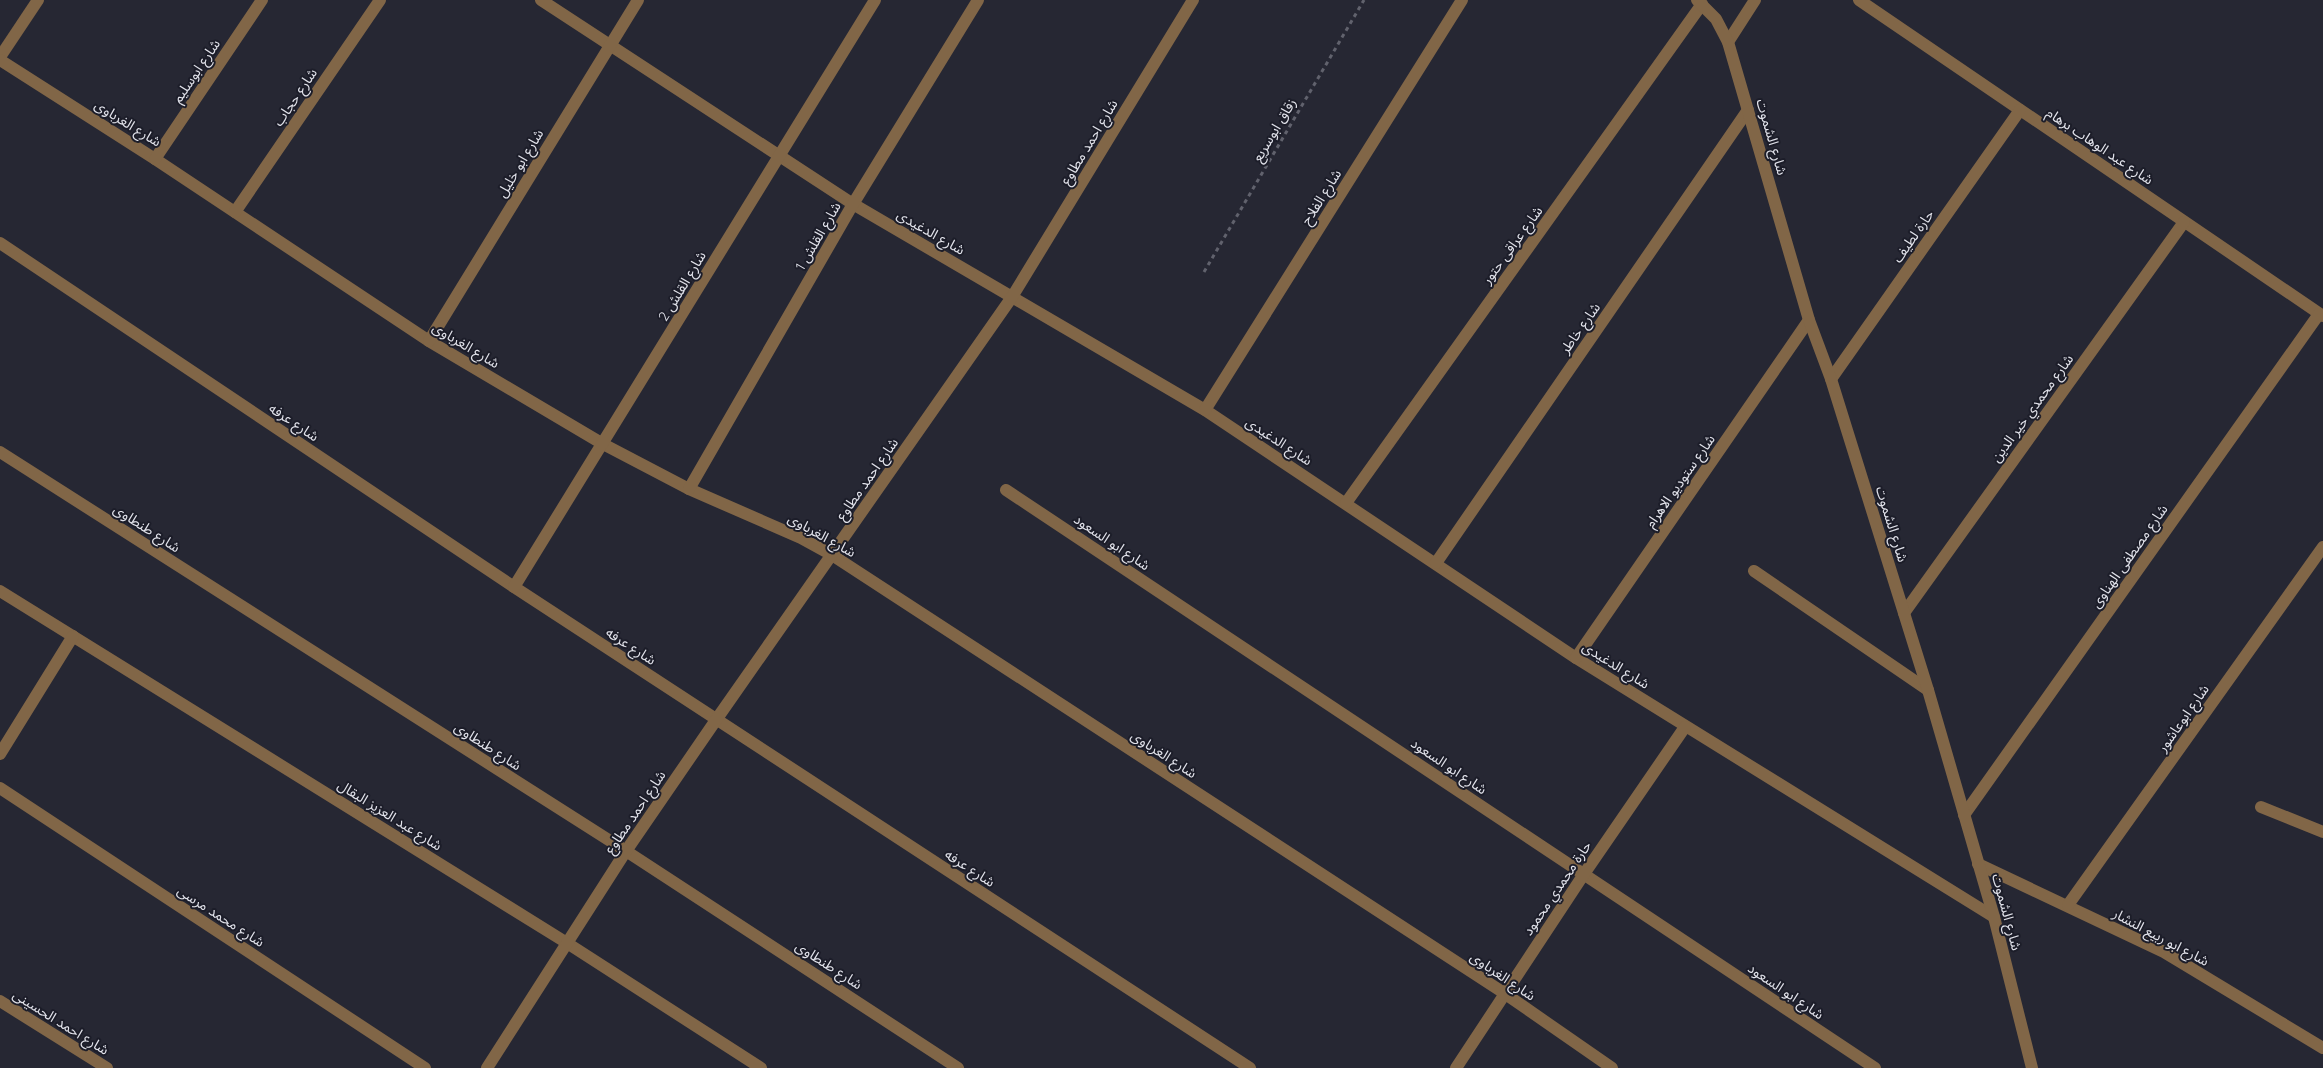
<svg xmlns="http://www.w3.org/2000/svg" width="2323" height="1068" font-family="Quicksand,'Noto Sans Arabic',sans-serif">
	<rect width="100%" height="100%" fill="#262733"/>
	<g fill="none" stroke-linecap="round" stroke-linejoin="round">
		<polyline stroke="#61626d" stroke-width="3" stroke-dasharray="4 4" stroke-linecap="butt" points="1204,272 1364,0"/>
		<g stroke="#816647" stroke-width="12">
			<polyline points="541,0 853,204 1205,410 1576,658 1994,917"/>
			<polyline points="1859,0 2323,316"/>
			<polyline points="1728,42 1755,0"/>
			<polyline points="0,57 38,0"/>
			<polyline points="0,60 155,159 429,341 603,444 689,489 801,538 832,555 1504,993 1612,1068"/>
			<polyline points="155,159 262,0"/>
			<polyline points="235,212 380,0"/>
			<polyline points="0,243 514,587 1250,1068"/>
			<polyline points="429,341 638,0"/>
			<polyline points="1831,379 2020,110"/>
			<polyline points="1205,410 1462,0"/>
			<polyline points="0,452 626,851 958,1068"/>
			<polyline points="689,489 853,204 978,0"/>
			<polyline points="1006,490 1875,1068"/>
			<polyline points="1346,503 1702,4"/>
			<polyline points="1436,563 1748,110"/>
			<polyline points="1754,571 1928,690"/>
			<polyline points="514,587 875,0"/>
			<polyline points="0,591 567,943 761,1068"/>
			<polyline points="1904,613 2184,222"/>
			<polyline points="1576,658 1809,320"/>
			<polyline points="0,754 73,636"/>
			<polyline points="0,788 425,1068"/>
			<polyline points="2261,807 2323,832"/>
			<polyline points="1964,815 2319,314"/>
			<polyline points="1978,864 2164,952 2323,1048"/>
			<polyline points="2068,905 2323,547"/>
			<polyline points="0,1001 107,1068"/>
			<polyline points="487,1068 626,851 716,720 1012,297 1193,0"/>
			<polyline points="1456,1068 1584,874 1685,727"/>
		</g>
		<polyline stroke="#816647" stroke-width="12" points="1697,0 1716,19 1728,42 1809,320 1831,379 1928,690 1994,917 2032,1068"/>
	</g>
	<g text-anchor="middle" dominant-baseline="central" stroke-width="4" stroke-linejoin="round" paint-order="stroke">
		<g font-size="14" fill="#e3e4ec" stroke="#1c1d29">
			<text transform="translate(196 71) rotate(-56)">شارع ابوسليم</text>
			<text transform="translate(295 97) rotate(-56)">شارع حجاب</text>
			<text transform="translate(128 123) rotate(32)">شارع الغرباوى</text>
			<text transform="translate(1274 130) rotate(-59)">زقاق ابوسريع</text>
			<text transform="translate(1772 137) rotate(74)">شارع الشموت</text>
			<text transform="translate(1089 142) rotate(-59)">شارع احمد مطاوع</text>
			<text transform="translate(2100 146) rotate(34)">شارع عبد الوهاب برهام</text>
			<text transform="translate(520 163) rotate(-59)">شارع ابو خليل</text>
			<text transform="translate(1321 197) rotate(-58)">شارع الفلاح</text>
			<text transform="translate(931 232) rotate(30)">شارع الدغيدى</text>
			<text transform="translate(818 236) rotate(-60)">شارع القلش 1</text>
			<text transform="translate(1913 236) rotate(-55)">حارة لطيف</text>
			<text transform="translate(1512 245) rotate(-54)">شارع عراقى حتور</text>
			<text transform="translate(682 286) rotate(-59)">شارع القلش 2</text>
			<text transform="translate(1580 328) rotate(-55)">شارع خاطر</text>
			<text transform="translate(466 345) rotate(31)">شارع الغرباوى</text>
			<text transform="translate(2032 408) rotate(-54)">شارع محمدي خير الدين</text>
			<text transform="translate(294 422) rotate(34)">شارع عرفه</text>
			<text transform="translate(1279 441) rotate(33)">شارع الدغيدى</text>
			<text transform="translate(867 479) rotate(-55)">شارع احمد مطاوع</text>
			<text transform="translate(1680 481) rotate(-55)">شارع ستوديو الاهرام</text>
			<text transform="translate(1892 524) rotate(73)">شارع الشموت</text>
			<text transform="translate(147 528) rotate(33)">شارع طنطاوى</text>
			<text transform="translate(822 535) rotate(29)">شارع الغرباوى</text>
			<text transform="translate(1112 542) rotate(34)">شارع ابو السعود</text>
			<text transform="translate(2129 556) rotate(-55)">شارع مصطفى الهناوى</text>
			<text transform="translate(631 646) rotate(33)">شارع عرفه</text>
			<text transform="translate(1616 665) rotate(32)">شارع الدغيدى</text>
			<text transform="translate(2183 718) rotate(-55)">شارع ابوعاشور</text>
			<text transform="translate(488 746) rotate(33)">شارع طنطاوى</text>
			<text transform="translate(1164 754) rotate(33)">شارع الغرباوى</text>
			<text transform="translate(1449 766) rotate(34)">شارع ابو السعود</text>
			<text transform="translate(635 812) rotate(-56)">شارع احمد مطاوع</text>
			<text transform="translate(390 815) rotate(32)">شارع عبد العزيز البقال</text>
			<text transform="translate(970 868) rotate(33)">شارع عرفه</text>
			<text transform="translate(1557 888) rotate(-56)">حارة محمدي محمود</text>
			<text transform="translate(2007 912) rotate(75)">شارع الشموت</text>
			<text transform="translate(221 916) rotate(33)">شارع محمد مرسى</text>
			<text transform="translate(2161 937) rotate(28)">شارع ابو ربيع النشار</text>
			<text transform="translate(829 965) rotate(33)">شارع طنطاوى</text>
			<text transform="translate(1503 976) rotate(34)">شارع الغرباوى</text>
			<text transform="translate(1786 991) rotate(34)">شارع ابو السعود</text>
			<text transform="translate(61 1022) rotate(32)">شارع احمد الحسينى</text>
		</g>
	</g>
</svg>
